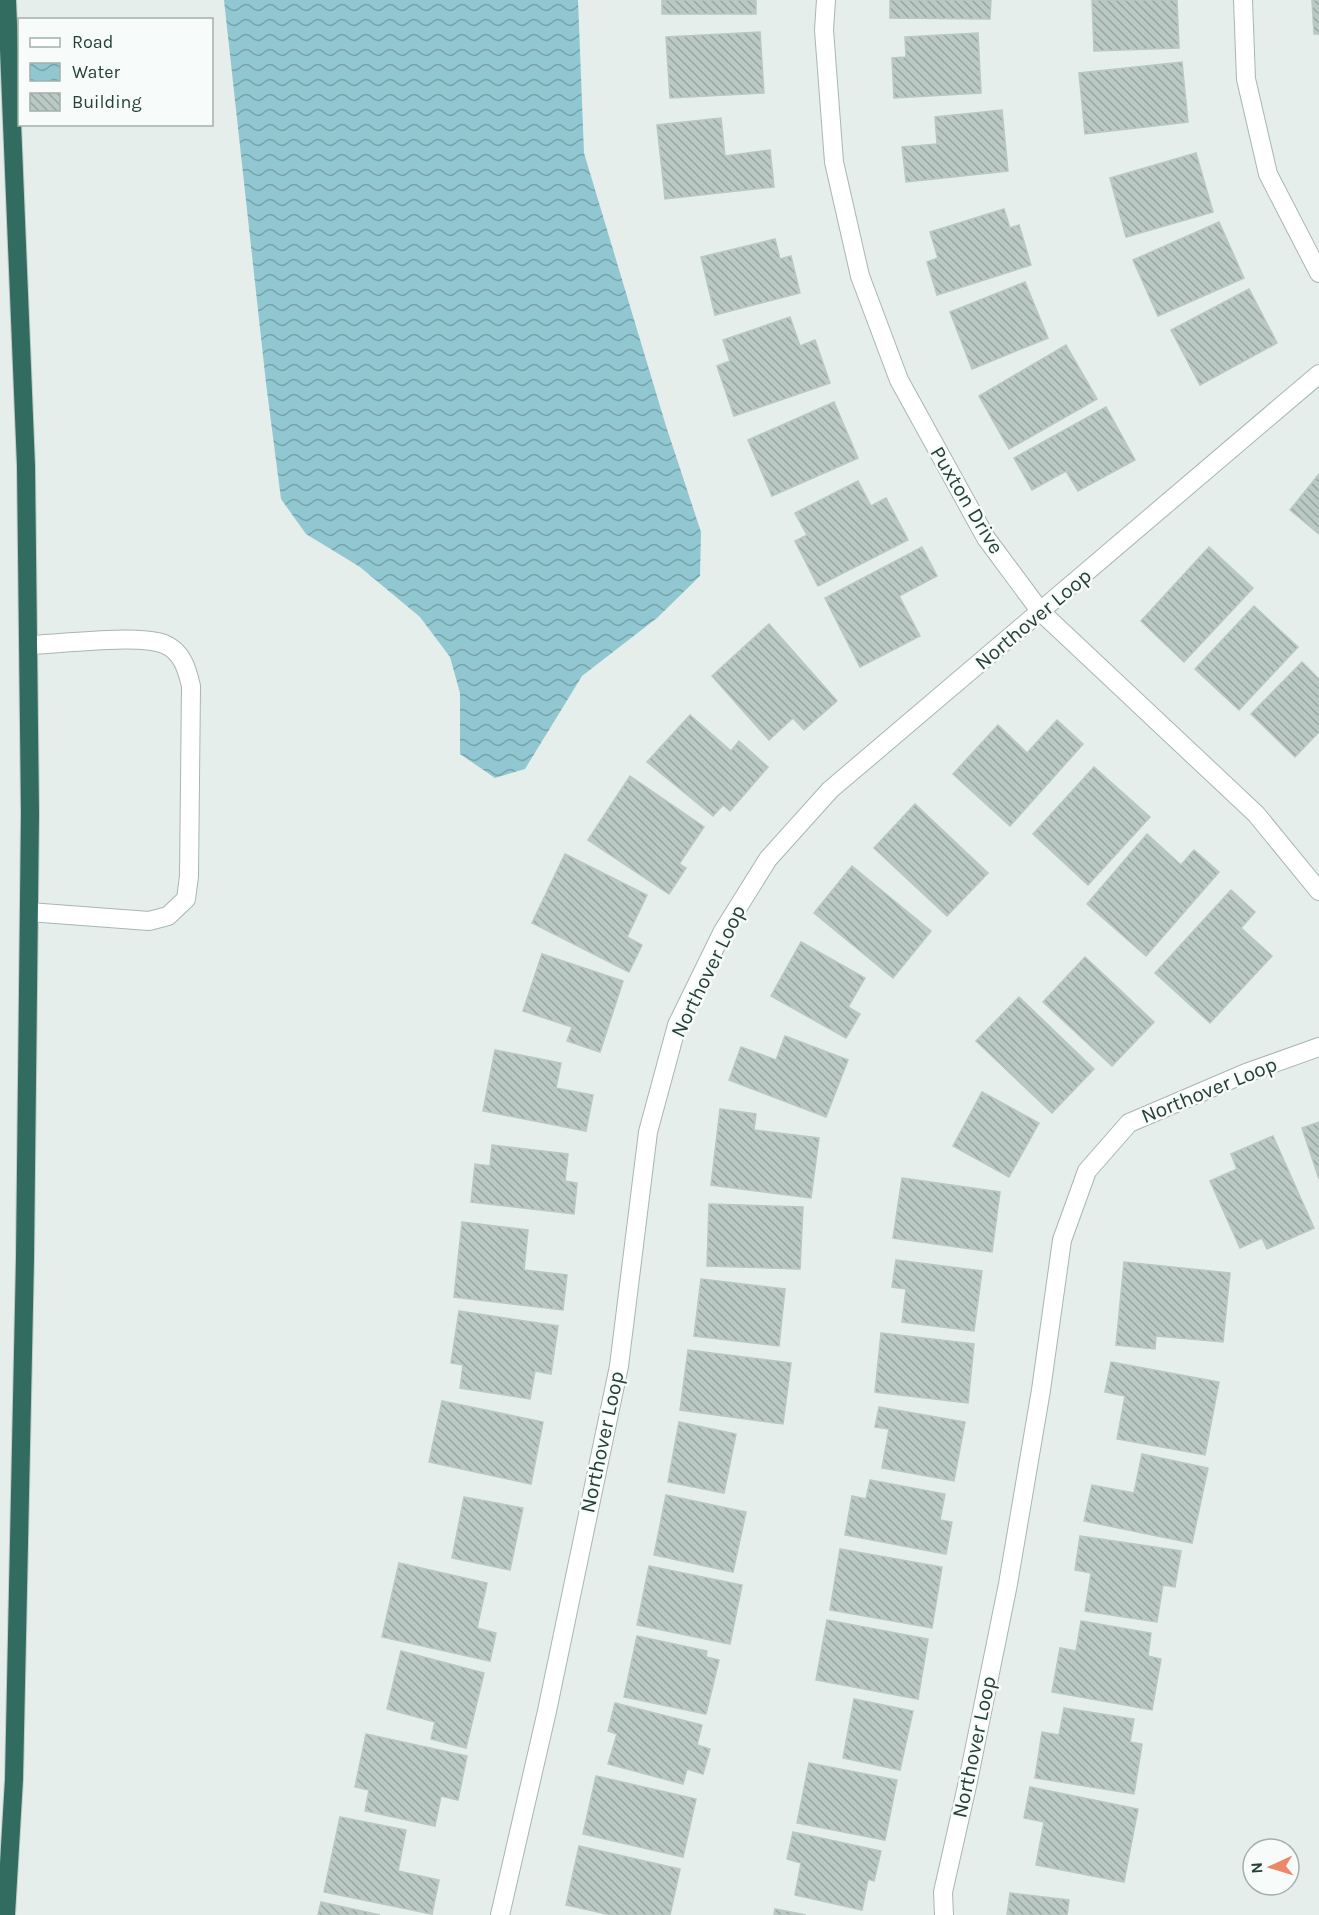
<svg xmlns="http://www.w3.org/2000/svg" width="1319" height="1915" font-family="Karla,sans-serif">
	<defs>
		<pattern id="water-waves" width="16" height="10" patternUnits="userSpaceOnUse" patternTransform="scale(1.5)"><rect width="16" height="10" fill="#91c7d0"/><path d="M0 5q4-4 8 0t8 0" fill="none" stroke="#76a3aa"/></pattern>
		<pattern id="building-back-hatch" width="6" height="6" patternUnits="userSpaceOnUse" patternTransform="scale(1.5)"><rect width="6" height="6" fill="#bbc9c4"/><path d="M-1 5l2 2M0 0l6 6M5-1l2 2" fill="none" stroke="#98a5a0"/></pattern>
	</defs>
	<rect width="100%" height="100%" fill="#e6eeeb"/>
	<polygon fill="url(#water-waves)" points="224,0 578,0 584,153 666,426 701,532 700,576 657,618 582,676 525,769 495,778 460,754 460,693 450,657 420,617 360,567 306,534 281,499 266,383"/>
	<g fill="url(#building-back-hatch)" stroke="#b9c8c1" stroke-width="1.5">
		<rect x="662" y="0" width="94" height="14"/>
		<polygon points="890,0 991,0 990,19 890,18"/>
		<polygon points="1092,0 1177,0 1179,48 1094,51"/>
		<polygon points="1312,0 1319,0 1319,34 1314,34"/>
		<polygon points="760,32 764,93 670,98 666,37"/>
		<polygon points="978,33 981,93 894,98 892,58 906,57 905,37"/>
		<polygon points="1182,62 1188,122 1085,134 1079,73"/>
		<polygon points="1002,110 1008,171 906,182 902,147 937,144 935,117"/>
		<polygon points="721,118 725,156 770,150 774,187 665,199 657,125"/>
		<polygon points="1196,153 1213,212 1126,237 1110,178"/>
		<polygon points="1004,209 1010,228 1019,225 1031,265 937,295 927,262 938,258 930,232"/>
		<polygon points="1219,222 1244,278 1158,316 1133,260"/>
		<polygon points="775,239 780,259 791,256 800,293 715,315 701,257"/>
		<polygon points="1025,282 1048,338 972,369 950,312"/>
		<polygon points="1249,289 1277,343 1200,385 1171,330"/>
		<polygon points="790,317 800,346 815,340 830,383 734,416 717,366 730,361 723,340"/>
		<polygon points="1066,345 1097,399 1009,449 979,396"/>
		<polygon points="834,402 858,458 772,496 748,440"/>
		<polygon points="1106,407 1135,460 1078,491 1066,471 1032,490 1014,458"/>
		<polygon points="1319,474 1319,534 1290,510"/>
		<polygon points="858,481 871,506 886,498 908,540 818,586 795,541 807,535 795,513"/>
		<polygon points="922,547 937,576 899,596 920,636 860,667 825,598"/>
		<polygon points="1209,547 1253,588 1184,662 1141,621"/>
		<polygon points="1254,606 1298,647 1239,710 1195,669"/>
		<polygon points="769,624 837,701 804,730 793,718 769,740 712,676"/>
		<polygon points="1302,662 1319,679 1319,732 1295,757 1251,714"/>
		<polygon points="690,715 731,751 739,741 768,767 730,811 723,805 713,816 647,762"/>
		<polygon points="1057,720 1083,744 1010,826 953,774 998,725 1027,753"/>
		<polygon points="1094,767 1150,817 1088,885 1033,834"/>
		<polygon points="630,776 704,827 679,864 686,868 669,894 588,840"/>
		<polygon points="915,804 988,873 947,916 874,848"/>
		<polygon points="1147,834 1181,865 1194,850 1219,872 1146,956 1087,904"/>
		<polygon points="565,854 647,895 627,937 642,945 629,972 532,923"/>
		<polygon points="852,866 931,931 893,978 814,913"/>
		<polygon points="1231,890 1255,912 1241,928 1272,956 1210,1023 1155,973"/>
		<polygon points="801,942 865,978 848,1007 860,1014 846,1038 771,996"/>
		<polygon points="542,954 623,981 600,1052 567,1041 572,1027 523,1011"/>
		<polygon points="1085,957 1154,1022 1112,1066 1043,1002"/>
		<polygon points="1019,997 1094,1069 1052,1113 976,1041"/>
		<polygon points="785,1036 848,1060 826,1117 729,1080 741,1047 776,1060"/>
		<polygon points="495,1050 561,1063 556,1088 593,1095 586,1131 483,1111"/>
		<polygon points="982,1092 1039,1123 1009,1177 953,1146"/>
		<polygon points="720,1109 756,1114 754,1130 819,1138 811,1198 711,1185"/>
		<polygon points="1319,1122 1319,1179 1302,1128"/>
		<polygon points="1273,1136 1314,1228 1267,1249 1262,1238 1240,1248 1210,1181 1237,1169 1231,1154"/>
		<polygon points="492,1145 568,1154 565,1181 577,1183 574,1214 471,1202 475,1164 490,1166"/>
		<polygon points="902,1178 1000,1192 992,1252 893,1238"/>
		<polygon points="709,1204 803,1207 800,1269 707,1266"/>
		<polygon points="462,1222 528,1230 524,1270 567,1275 563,1310 454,1297"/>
		<polygon points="896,1260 982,1271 974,1331 902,1322 906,1289 892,1287"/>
		<polygon points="1124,1262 1230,1273 1223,1342 1156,1336 1155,1349 1116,1345"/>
		<polygon points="701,1279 785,1289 779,1346 694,1336"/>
		<polygon points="459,1311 558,1326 551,1374 535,1371 530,1399 460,1388 463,1365 451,1363"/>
		<polygon points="881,1333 974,1344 968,1403 875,1392"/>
		<polygon points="688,1350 791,1363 783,1424 680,1410"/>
		<polygon points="1111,1362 1219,1382 1205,1455 1117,1439 1125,1396 1105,1392"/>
		<polygon points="442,1401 543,1422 531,1484 429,1462"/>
		<polygon points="879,1407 965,1422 954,1481 882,1468 889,1429 875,1427"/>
		<polygon points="679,1422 736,1434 724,1493 668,1482"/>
		<polygon points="1142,1454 1208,1468 1192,1543 1084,1521 1092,1485 1134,1493"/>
		<polygon points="870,1480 945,1494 940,1520 952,1522 946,1554 845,1535 852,1496 866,1499"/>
		<polygon points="666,1495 746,1512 733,1572 654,1555"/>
		<polygon points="464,1497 523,1508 510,1570 452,1558"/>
		<polygon points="1080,1536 1181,1551 1175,1587 1163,1585 1157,1622 1085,1611 1091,1573 1075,1570"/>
		<polygon points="840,1549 942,1567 932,1628 830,1610"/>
		<polygon points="399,1563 487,1583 477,1628 496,1633 490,1661 382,1637"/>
		<polygon points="649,1566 742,1585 730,1644 637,1625"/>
		<polygon points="827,1620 928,1639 918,1699 816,1680"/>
		<polygon points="1081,1621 1151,1633 1148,1656 1161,1659 1152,1710 1052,1692 1060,1648 1076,1651"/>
		<polygon points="637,1636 707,1651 706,1657 719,1660 706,1714 624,1697"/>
		<polygon points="401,1651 484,1673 466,1748 431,1739 435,1722 387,1709"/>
		<polygon points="854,1699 913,1711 900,1770 843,1758"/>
		<polygon points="615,1703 702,1725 697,1745 710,1749 703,1774 687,1769 683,1784 608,1764 617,1734 608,1731"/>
		<polygon points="1064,1708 1134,1719 1130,1742 1142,1744 1134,1794 1035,1778 1042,1732 1059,1735"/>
		<polygon points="366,1734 467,1756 458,1800 441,1796 435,1826 365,1811 369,1790 355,1787"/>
		<polygon points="809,1763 897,1780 885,1840 797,1823"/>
		<polygon points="596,1776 696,1799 683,1857 583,1834"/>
		<polygon points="1030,1787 1138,1809 1124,1882 1036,1865 1044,1822 1024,1818"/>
		<polygon points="340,1817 406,1830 398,1871 439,1880 432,1914 324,1892"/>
		<polygon points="793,1832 881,1851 874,1881 868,1879 862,1910 795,1895 801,1863 787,1859"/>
		<polygon points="579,1846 680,1869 670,1915 611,1915 566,1905"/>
		<polygon points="1010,1893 1069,1900 1067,1915 1007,1915"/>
		<polygon points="321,1902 380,1915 318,1915"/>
		<polygon points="775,1909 806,1915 774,1915"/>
	</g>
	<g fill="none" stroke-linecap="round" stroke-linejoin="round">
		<g stroke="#a8b6b2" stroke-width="20">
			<path id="service" d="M28,645C60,644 137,634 164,644C182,651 187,669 191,686L189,876L186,899L168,916L149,921L29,912"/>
		</g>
		<g stroke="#a8b6b2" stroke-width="20">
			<g id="minor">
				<polyline points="826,0 824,30 834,162 860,276 899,380 986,538 1041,612 1256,814 1319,891"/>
				<polyline points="1243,0 1246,79 1268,174 1319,273"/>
				<polyline points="500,1915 547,1711 619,1366 648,1132 677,1025 723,931 768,859 830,790 1319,374"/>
				<polyline points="944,1915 943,1892 967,1786 1008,1584 1041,1390 1062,1240 1087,1171 1129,1123 1246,1073 1319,1047"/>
			</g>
		</g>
		<g stroke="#c2cac8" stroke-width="20">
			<polyline id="motorway" points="6,1915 14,1779 25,1258 30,813 26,466 7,0"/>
		</g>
		<use href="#service" stroke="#fff" stroke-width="18"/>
		<use href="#minor" stroke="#fff" stroke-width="18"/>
		<use href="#motorway" stroke="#326b5f" stroke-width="18"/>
	</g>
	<g text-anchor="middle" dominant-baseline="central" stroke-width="5" stroke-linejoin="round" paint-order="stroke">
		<g font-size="21" fill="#254039" stroke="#f7fbf9">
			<text transform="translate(967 500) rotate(59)">Puxton Drive</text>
			<text transform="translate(1033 619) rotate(-40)">Northover Loop</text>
			<text transform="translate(708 971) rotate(-64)">Northover Loop</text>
			<text transform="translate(1209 1090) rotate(-22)">Northover Loop</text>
			<text transform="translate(602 1442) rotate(-78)">Northover Loop</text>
			<text transform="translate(974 1747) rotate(-78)">Northover Loop</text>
		</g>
	</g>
	<rect x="18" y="18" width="195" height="108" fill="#f7fbf9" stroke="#a3b0ac" stroke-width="1.5"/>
	<rect x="30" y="38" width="30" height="9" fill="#ffffff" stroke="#a3b0ac" stroke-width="1.5"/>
	<text x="72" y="48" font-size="18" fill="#254039">Road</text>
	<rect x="30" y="63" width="30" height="18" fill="url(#water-waves)" stroke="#a3b0ac" stroke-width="1.5"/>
	<text x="72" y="78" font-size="18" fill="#254039">Water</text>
	<rect x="30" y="93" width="30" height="18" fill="url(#building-back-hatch)" stroke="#a3b0ac" stroke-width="1.5"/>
	<text x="72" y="108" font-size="18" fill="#254039">Building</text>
	<g transform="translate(1271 1867) rotate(266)"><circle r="28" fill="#f7fbf9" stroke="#a3b0ac" stroke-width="1.5"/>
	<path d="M0-4.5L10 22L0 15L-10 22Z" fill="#ec8767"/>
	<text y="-9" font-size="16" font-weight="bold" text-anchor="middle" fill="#254039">N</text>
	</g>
</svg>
